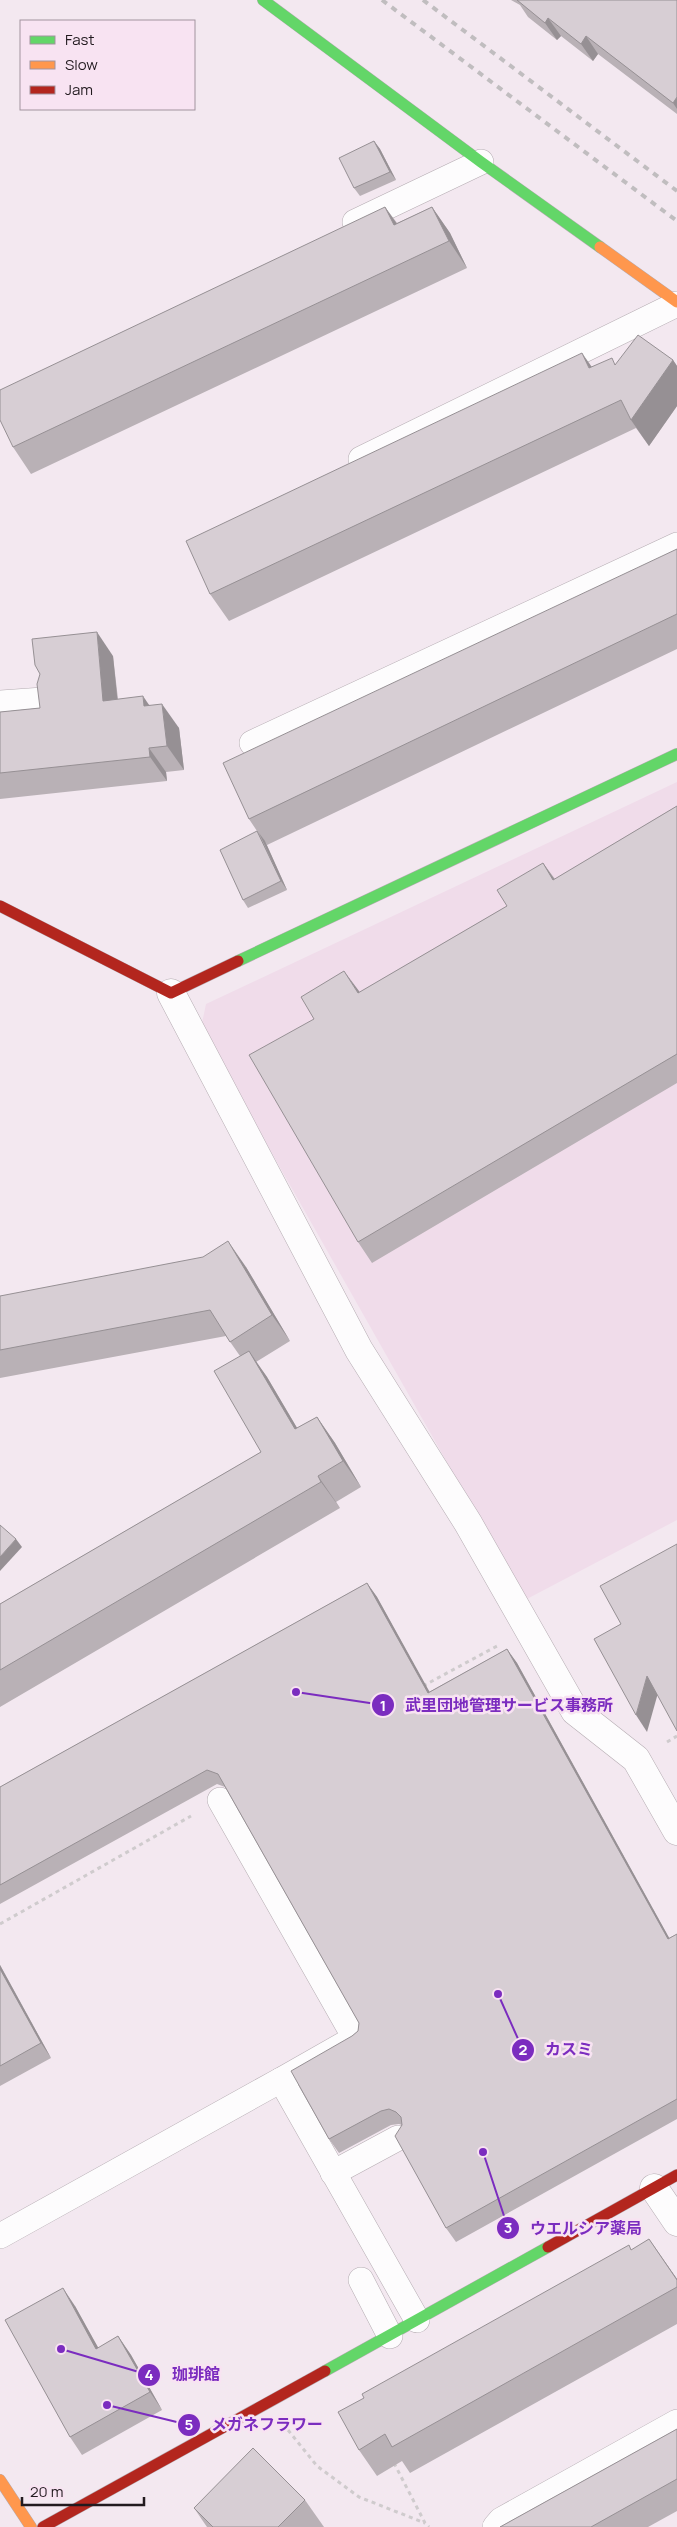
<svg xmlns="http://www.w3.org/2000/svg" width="677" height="2527" font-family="Manrope,'Noto Sans JP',sans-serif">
	<rect width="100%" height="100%" fill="#f3e8f0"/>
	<polygon fill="#f0dcea" points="677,782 677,1520 525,1600 201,1028 206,1004"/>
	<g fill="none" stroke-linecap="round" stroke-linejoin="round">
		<g stroke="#b5acb2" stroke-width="26">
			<g id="lane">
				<polyline points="355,222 481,162"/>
				<polyline points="361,459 677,304"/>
				<polyline points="0,703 43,700"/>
				<polyline points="252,743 677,545"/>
				<polyline points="220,1800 355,2038 281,2080 417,2320"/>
				<polyline points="333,2173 398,2138"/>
				<polyline points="0,2236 281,2080"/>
				<polyline points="361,2280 390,2336"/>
				<polyline points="495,2527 501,2520 677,2422"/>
			</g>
		</g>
		<g stroke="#b5acb2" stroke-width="29">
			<g id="street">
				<polyline points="171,993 359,1350 468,1523 575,1711 636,1759 677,1831"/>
				<polyline points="654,2188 677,2222"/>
			</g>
		</g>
		<g stroke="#b5acb2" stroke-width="12">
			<g id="fast">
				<polyline points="263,0 481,162 600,247"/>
				<polyline points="238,961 677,754"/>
				<polyline points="325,2371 548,2247"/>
			</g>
		</g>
		<g stroke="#b5acb2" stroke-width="12">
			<g id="slow">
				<polyline points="600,247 677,302"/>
				<polyline points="0,2480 31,2527"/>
			</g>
		</g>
		<g stroke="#b5acb2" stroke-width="12">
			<g id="jam">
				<polyline points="0,906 171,993 238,961"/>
				<polyline points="548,2247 677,2175"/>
				<polyline points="43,2527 325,2371"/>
			</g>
		</g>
		<g stroke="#cfcbcd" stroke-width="3" stroke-dasharray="4 4" stroke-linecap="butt">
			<polyline points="423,1686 497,1646"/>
			<polyline points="667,1742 677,1736"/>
			<polyline points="0,1924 191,1816"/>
			<polyline points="288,2430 317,2466 359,2497 425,2523"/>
			<polyline points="394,2463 425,2523 429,2527"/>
		</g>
		<use href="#lane" stroke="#fdfcfd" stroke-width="25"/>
		<use href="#street" stroke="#fdfcfd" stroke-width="28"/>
		<use href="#fast" stroke="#63d668" stroke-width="11"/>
		<use href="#slow" stroke="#ff974d" stroke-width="11"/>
		<use href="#jam" stroke="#b3261e" stroke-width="11"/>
		<g stroke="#c0bdbf" stroke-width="4" stroke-dasharray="6 6" stroke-linecap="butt">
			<polyline points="382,0 677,221"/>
			<polyline points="423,0 677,191"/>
		</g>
	</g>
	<g fill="#b9b1b6">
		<polygon points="511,0 677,0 677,114 598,54 593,61 561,36 557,40 528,17 520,5"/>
		<polygon points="374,141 380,149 396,180 360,196 354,188"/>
		<polygon points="385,207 397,223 432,207 450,233 467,268 31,474 13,447"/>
		<polygon points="673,360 677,366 677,406 649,446 636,428 229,621 210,594 592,367 616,364"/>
		<polygon points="677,549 677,649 267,845 265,841 287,890 248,908 243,900 257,831 249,819"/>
		<polygon points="113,656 118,699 150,705 179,728 184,770 166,772 167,781 0,799 0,712 40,708"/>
		<polygon points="677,806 677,1083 372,1263 358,1242 314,1019 507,906 543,863 555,879"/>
		<polygon points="246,1267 290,1341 256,1362 267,1377 297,1428 317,1417 335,1443 361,1487 336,1502 340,1508 0,1707 0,1604 261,1452 240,1356 226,1336 0,1378 0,1296"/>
		<polygon points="367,1583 377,1597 429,1692 507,1649 517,1663 669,1938 677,1934 677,2119 456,2242 446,2228 402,2125 399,2124 391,2125 339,2153 329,2139 352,2036 358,2031 359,2023 225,1787 217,1784 0,1904 0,1787"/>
		<polygon points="0,1965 51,2058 0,2086"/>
		<polygon points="649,2239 677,2279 677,2324 410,2473 402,2461 377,2476 359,2450 364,2398 632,2250"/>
		<polygon points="75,2306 98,2348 118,2336 131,2355 162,2410 82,2455 70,2437"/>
		<polygon points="677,2429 677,2511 648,2527 500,2527"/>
		<polygon points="305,2500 324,2527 207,2527 194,2508"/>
	</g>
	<g fill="#969094">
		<polygon points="548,18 561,36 557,40 545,23"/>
		<polygon points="586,36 598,54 593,61 581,44"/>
		<polygon points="677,97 677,109 673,103"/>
		<polygon points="374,141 380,149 396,180 390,172"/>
		<polygon points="385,207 404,234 394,225"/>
		<polygon points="432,207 450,233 467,268 449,241"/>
		<polygon points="582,353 601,380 589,368"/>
		<polygon points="673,360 677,366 677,406 649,446 631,420"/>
		<polygon points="97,632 113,656 120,725 103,701"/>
		<polygon points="143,696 160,721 144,706"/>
		<polygon points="162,704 179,728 184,770 167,746"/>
		<polygon points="149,748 166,772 167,781 150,757"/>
		<polygon points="259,833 265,841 287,890 281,881"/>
		<polygon points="543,863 557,883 553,880"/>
		<polygon points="344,971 359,991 372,1013 358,993"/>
		<polygon points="228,1241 246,1267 290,1341 272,1315"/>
		<polygon points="249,1351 267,1377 313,1455 295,1429"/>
		<polygon points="317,1417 335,1443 361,1487 343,1461"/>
		<polygon points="318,1476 336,1502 340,1508 321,1482"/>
		<polygon points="16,1539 22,1547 0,1571 0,1557"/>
		<polygon points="367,1583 377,1597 438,1707 428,1693"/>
		<polygon points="507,1649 517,1663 677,1952 668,1939"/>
		<polygon points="647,1676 658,1693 647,1732 636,1715"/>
		<polygon points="0,1965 51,2058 41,2043 0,1969"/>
		<polygon points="649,2239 677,2279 677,2280"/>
		<polygon points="63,2288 75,2306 109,2367 96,2349"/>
		<polygon points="118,2336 131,2355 162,2410 150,2392"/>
	</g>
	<g fill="#d7ced4" stroke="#969094">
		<polygon points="517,0 677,0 677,97 673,103 586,36 581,44 548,18 545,23"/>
		<polygon points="374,141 390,172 354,188 339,158"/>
		<polygon points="385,207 394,225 432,207 449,241 13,447 0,420 0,390"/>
		<polygon points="638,335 673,360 631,420 621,400 210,594 186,541 582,353 589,368 612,358 615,365"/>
		<polygon points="677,549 677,614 249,819 223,763"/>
		<polygon points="97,632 103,701 143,696 144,706 162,704 167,746 149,748 150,757 0,773 0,712 40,708 37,684 40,674 35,665 32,639"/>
		<polygon points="677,806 677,1054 358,1242 249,1055 314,1019 301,997 344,971 358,993 507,906 497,890 543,863 553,880"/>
		<polygon points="257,831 281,881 243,900 220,850"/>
		<polygon points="228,1241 272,1315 230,1342 210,1310 0,1350 0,1296 203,1257"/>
		<polygon points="249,1351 295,1429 317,1417 343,1461 318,1476 321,1482 0,1670 0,1604 261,1452 214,1371"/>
		<polygon points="0,1525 16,1539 0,1557"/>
		<polygon points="677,1544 677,1731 647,1676 636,1715 594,1639 621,1624 600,1586"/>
		<polygon points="367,1583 428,1693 507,1649 668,1939 677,1934 677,2099 446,2228 395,2136 402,2125 401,2117 396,2112 389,2109 381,2111 329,2139 291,2071 352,2036 358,2031 359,2023 218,1774 207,1770 0,1885 0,1787"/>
		<polygon points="0,1969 41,2043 0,2066"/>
		<polygon points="649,2239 677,2280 677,2287 392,2447 385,2434 359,2450 338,2412 364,2398 362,2394 629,2245 631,2250"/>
		<polygon points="63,2288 96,2349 118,2336 150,2392 70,2437 5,2320"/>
		<polygon points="677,2429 677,2479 591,2527 500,2527"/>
		<polygon points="253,2448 305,2500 278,2527 213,2527 194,2508"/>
	</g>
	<path fill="none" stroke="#7b2cbf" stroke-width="2" d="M296 1692L383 1705M498 1994L523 2050M483 2152L508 2228M61 2349L149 2375M107 2405L189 2425"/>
	<g fill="#7b2cbf" stroke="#f8e3f2" stroke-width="2">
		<circle cx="296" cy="1692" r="5"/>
		<circle cx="498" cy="1994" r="5"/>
		<circle cx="483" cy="2152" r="5"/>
		<circle cx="61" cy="2349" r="5"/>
		<circle cx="107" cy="2405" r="5"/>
		<circle cx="383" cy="1705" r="12"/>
		<circle cx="523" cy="2050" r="12"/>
		<circle cx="508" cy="2228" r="12"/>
		<circle cx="149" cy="2375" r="12"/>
		<circle cx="189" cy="2425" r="12"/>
	</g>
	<g font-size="15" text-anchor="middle" font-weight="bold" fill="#fff">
		<text x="383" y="1711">1</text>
		<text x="523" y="2055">2</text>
		<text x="508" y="2233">3</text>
		<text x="149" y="2380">4</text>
		<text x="189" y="2430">5</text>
	</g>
	<g font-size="16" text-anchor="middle" font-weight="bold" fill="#7b2cbf" stroke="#f8e3f2" stroke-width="5" stroke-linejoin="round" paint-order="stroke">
		<text x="509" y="1711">武里団地管理サービス事務所</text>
		<text x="569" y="2055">カスミ</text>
		<text x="586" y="2234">ウエルシア薬局</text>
		<text x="196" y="2380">珈琲館</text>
		<text x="267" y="2430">メガネフラワー</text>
	</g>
	<rect x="20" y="20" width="175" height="90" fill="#f8e3f2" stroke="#a2939e"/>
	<rect x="30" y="36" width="25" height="8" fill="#63d668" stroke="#a2939e"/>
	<text x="65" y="45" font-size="15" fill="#221a1f">Fast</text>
	<rect x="30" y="61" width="25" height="8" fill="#ff974d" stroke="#a2939e"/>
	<text x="65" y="70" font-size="15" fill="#221a1f">Slow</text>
	<rect x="30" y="86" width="25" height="8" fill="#b3261e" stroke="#a2939e"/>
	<text x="65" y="95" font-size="15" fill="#221a1f">Jam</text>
	<path d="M22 2497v8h122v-8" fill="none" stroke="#221a1f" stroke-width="2.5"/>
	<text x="30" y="2497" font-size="15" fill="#221a1f" stroke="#f8e3f2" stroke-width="4" paint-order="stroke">20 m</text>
</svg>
